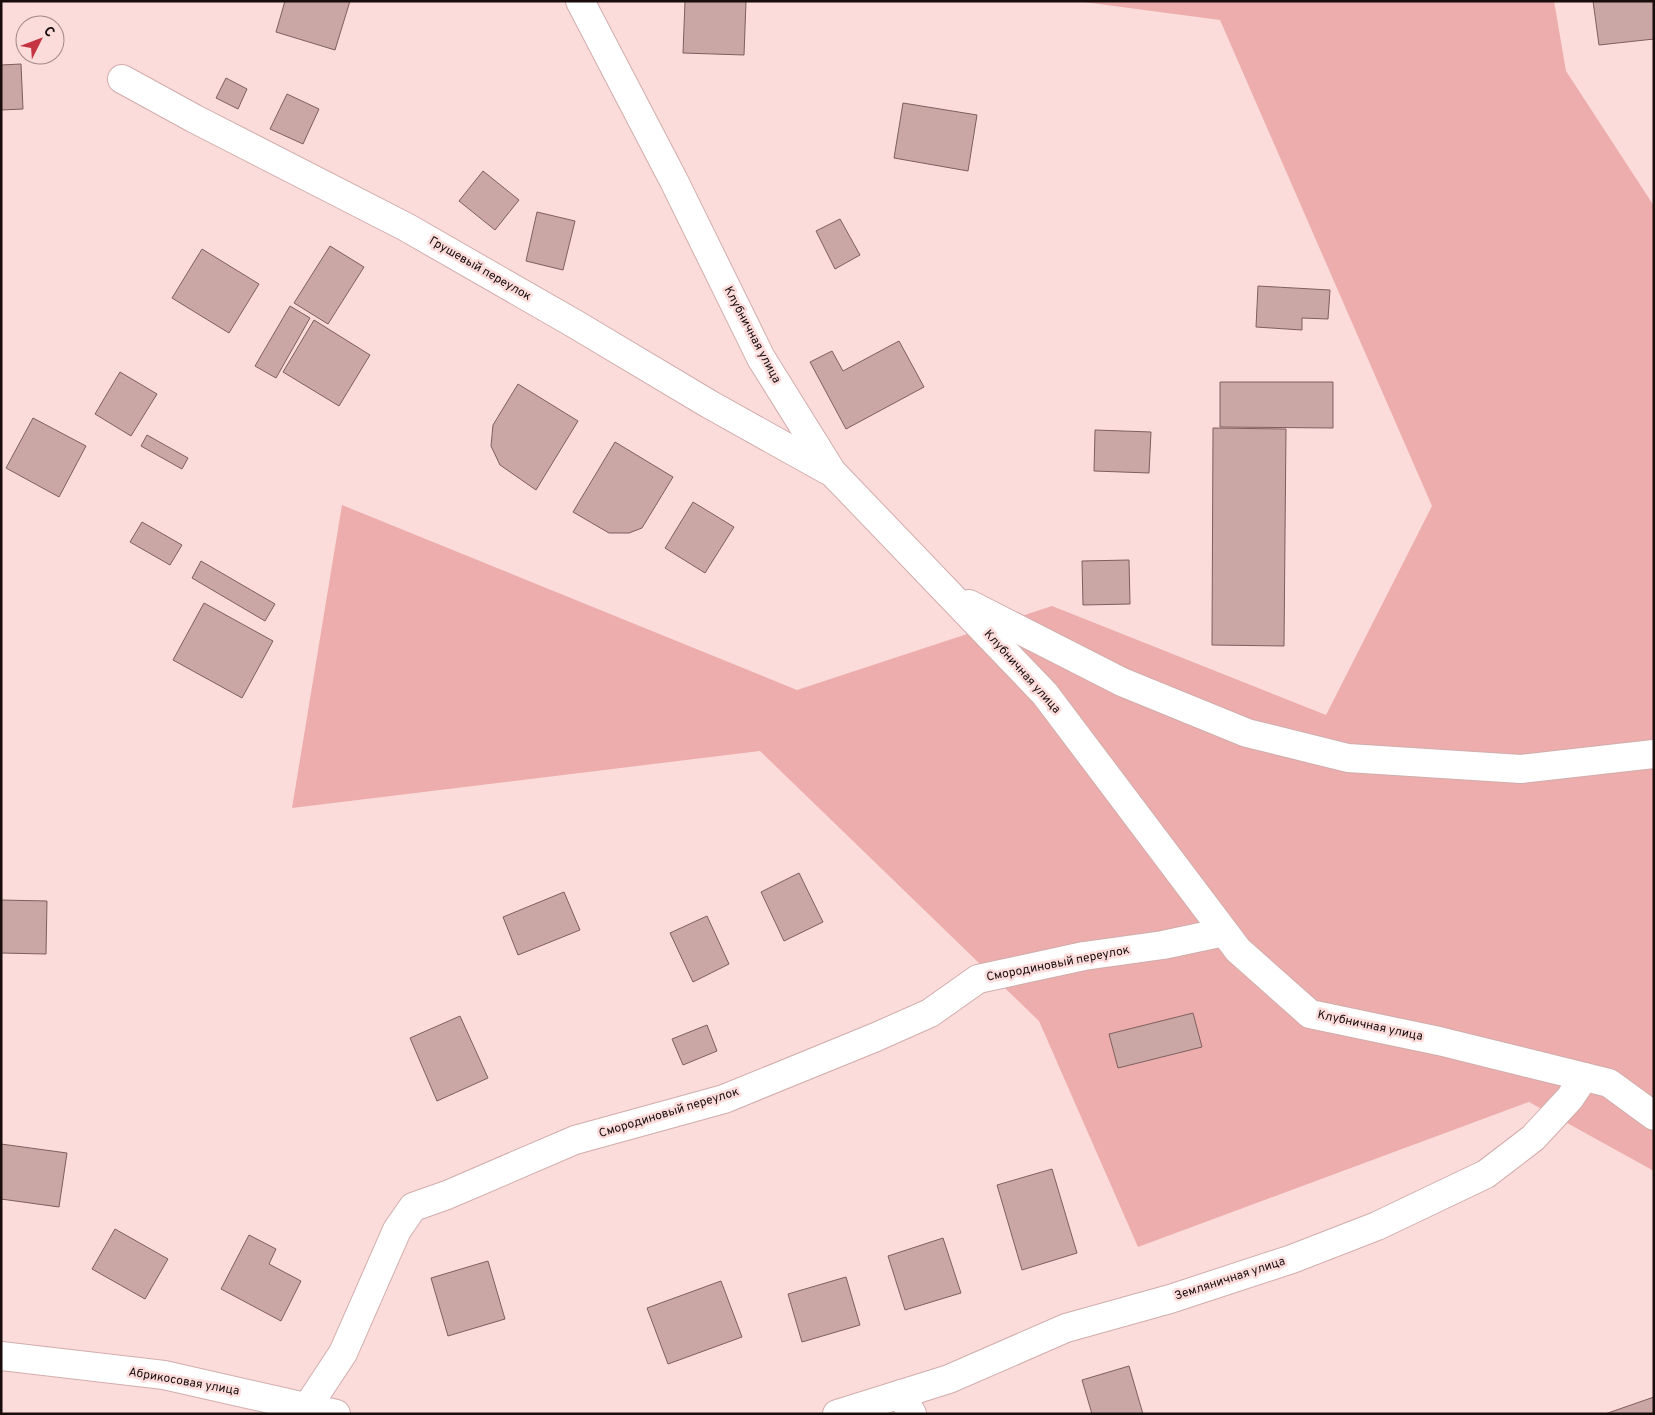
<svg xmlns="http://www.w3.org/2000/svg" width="1655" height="1415" font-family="Overpass,sans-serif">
	<rect width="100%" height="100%" fill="#fbdcdb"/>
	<polygon fill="#ecadac" points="1076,1 1554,1 1566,71 1654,206 1654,1171 1529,1102 1138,1247 1039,1021 760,751 292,808 342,505 797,690 1052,606 1326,715 1432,506 1220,20"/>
	<g fill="#caa6a5" stroke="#7f5f5e">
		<polygon points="285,1 350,1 335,50 276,32"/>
		<polygon points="685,1 746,1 744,55 683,53"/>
		<polygon points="1593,1 1654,1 1654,39 1599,45"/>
		<polygon points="21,64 23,109 1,110 1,65"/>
		<polygon points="226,78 247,89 238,109 216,98"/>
		<polygon points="287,94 319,109 303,144 270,129"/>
		<polygon points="903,103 977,115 968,171 894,158"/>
		<polygon points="483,171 519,200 495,230 459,201"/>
		<polygon points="537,212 575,221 563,270 526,261"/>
		<polygon points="840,219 860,255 835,269 816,231"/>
		<polygon points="330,246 364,267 328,324 294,303"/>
		<polygon points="202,249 259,284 229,333 172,298"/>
		<polygon points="1258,286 1330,290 1328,319 1302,318 1302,330 1256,327"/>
		<polygon points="290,306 310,318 276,378 255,366"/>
		<polygon points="314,320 370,355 339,406 283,372"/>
		<polygon points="899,341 924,387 846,429 810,362 832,351 843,371"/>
		<polygon points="120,372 157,394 131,436 95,414"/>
		<polygon points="1220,382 1333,382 1333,428 1220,427"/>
		<polygon points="518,384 578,421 536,490 500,465 491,446 493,425"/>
		<polygon points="33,418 86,446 59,497 6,468"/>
		<polygon points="1213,428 1286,429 1284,646 1212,645"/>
		<polygon points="1095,430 1151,432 1149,473 1094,471"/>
		<polygon points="147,435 188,458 182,469 141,446"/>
		<polygon points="615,442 673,477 642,528 629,533 609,533 573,512"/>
		<polygon points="693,502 734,527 705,573 665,548"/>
		<polygon points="142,522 182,545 170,565 130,542"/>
		<polygon points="1129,560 1130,604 1083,605 1082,561"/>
		<polygon points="201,561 275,604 265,621 192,578"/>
		<polygon points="204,603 273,641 242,698 173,660"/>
		<polygon points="799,873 823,922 784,941 761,892"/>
		<polygon points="564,892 580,930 518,955 503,917"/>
		<polygon points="1,900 47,901 46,954 1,953"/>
		<polygon points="707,916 729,964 693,982 670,933"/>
		<polygon points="1193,1013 1202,1047 1118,1068 1109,1034"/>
		<polygon points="460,1016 488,1078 437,1101 410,1038"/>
		<polygon points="707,1025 717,1051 683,1065 672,1039"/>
		<polygon points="1,1144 67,1153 59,1207 1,1199"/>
		<polygon points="1052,1169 1077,1253 1022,1270 997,1185"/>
		<polygon points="115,1229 168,1259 145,1299 92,1269"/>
		<polygon points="249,1235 276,1249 269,1264 301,1281 281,1321 221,1289"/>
		<polygon points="943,1238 961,1293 905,1310 888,1256"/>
		<polygon points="488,1261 505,1319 448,1336 431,1278"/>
		<polygon points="846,1277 860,1325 802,1342 788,1294"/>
		<polygon points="721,1281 742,1337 668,1364 647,1308"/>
		<polygon points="1129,1366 1143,1414 1092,1414 1082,1380"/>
		<polygon points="1654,1397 1654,1414 1605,1414"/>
	</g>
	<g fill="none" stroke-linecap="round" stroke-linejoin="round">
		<g stroke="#d1adac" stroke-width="30">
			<g id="minor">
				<polyline points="580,1 674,181 761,358 832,472 1045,694 1238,950 1310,1014 1439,1041 1609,1083 1654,1116"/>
				<polyline points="122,79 195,119 406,227 575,324 709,404 829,471"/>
				<polyline points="969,604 1122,682 1247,733 1348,758 1521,769 1654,754"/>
				<polyline points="1,1356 164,1375 336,1414"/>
				<polyline points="901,1394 912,1414"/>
				<polyline points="308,1406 343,1353 397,1230 413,1207 447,1195 575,1140 724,1099 876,1037 930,1013 978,979 1084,956 1163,945 1224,932"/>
				<polyline points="837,1414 949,1379 1066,1328 1170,1299 1292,1259 1377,1226 1486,1174 1533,1138 1570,1098 1584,1077"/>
			</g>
		</g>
		<use href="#minor" stroke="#fff" stroke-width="28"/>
	</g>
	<g text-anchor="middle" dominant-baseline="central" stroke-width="5" stroke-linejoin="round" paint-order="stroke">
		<g font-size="12" fill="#180c0c" stroke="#fbdcdb">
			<text transform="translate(480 269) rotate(30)">Грушевый переулок</text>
			<text transform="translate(752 335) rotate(62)">Клубничная улица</text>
			<text transform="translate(1022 672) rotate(48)">Клубничная улица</text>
			<text transform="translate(1058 964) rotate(-11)">Смородиновый переулок</text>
			<text transform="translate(1370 1026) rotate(12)">Клубничная улица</text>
			<text transform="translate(669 1113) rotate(-17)">Смородиновый переулок</text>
			<text transform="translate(1230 1279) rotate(-18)">Земляничная улица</text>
			<text transform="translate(184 1382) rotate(10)">Абрикосовая улица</text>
		</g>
	</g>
	<rect width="1655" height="1415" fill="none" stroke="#180c0c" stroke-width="5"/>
	<g transform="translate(40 40) rotate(48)"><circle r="24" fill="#fbdcdb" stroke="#a08988"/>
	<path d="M0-4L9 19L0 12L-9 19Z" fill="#c43442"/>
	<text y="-8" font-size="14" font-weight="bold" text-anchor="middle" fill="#180c0c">С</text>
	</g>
</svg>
